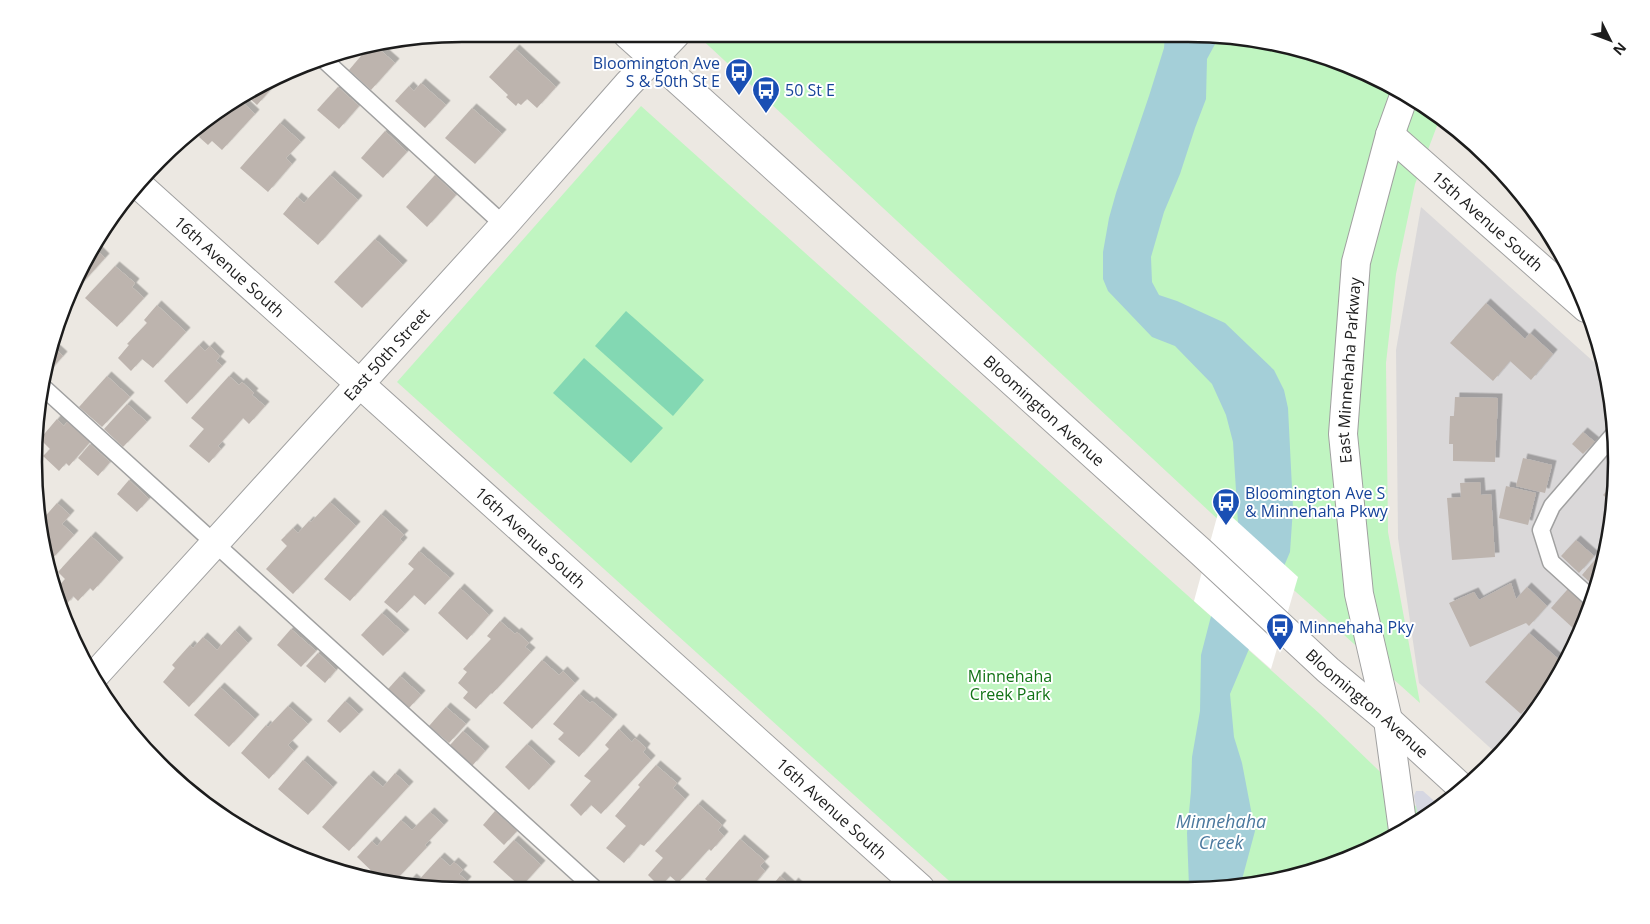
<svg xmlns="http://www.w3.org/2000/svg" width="1650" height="924" font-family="'Open Sans',sans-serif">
	<defs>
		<filter id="shadow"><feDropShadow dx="4.5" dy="-4.5" stdDeviation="0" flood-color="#0004"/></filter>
	</defs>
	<rect width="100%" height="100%" fill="#ece8e2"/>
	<g fill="#dad8d9">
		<polygon points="1448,124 1471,140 1525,198 1447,128"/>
		<polygon points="1421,207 1605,372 1615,434 1613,518 1593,600 1559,676 1498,755 1419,683 1398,538 1396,350"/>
	</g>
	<g fill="#c0f5c1">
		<polygon points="696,34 1216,35 1325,56 1402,91 1440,118 1415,184 1396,274 1386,363 1388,532 1420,703 1296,592"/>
		<polygon points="641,106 1320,714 1427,817 1326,867 1244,887 957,888 397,382"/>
	</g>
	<g fill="#83d8b3">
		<polygon points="626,311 704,380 673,416 595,346"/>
		<polygon points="584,358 663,428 631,463 553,393"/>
	</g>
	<polygon fill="#d6d7e2" points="1416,791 1423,791 1440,806 1426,818 1419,821 1414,796"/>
	<polygon fill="#a4cfd8" points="1165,35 1220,35 1207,59 1206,99 1195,128 1180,174 1164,212 1151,257 1152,282 1159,295 1177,301 1225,323 1274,370 1284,390 1288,408 1293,508 1290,552 1230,694 1234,737 1242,763 1255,831 1240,887 1189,887 1187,833 1191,791 1192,757 1200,711 1201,655 1210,620 1238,523 1233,442 1226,415 1212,384 1175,346 1152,337 1108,291 1103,279 1103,252 1109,218 1116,193 1149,96 1164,48"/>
	<polygon fill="#fff" points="1220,506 1298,577 1271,669 1194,601"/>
	<g fill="#bdb4ae" filter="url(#shadow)">
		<polygon points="378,48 395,63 371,90 349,70 367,49"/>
		<polygon points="515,49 556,87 537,108 527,99 521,105 518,103 516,106 506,97 508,95 489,77"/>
		<polygon points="421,83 446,105 425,128 395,101 409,86 414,91"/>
		<polygon points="268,87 271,89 257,105 248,97"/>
		<polygon points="338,87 359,106 339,129 317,110"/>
		<polygon points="241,101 255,114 222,150 212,141 208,145 199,137 202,133 196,127 202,122"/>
		<polygon points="472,108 502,134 475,164 445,138"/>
		<polygon points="280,123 301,142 286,158 292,164 268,192 240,168"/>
		<polygon points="385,131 407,152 383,178 361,158"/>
		<polygon points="330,175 358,200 318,245 283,214 297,197 304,203"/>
		<polygon points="435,175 456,195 427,227 406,207"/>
		<polygon points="375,239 403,265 362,308 334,282"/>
		<polygon points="95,248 105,258 76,290"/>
		<polygon points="115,266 135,283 132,287 144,298 117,327 85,298"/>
		<polygon points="1486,303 1525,339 1530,333 1553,354 1531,380 1510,361 1493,381 1450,343"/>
		<polygon points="157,305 186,332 153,368 142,359 131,371 118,358 129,345 127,344 147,323 144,320"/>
		<polygon points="51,345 63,356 46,375 48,351"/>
		<polygon points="199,345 205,351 210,346 220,356 216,361 222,366 187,404 164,381"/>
		<polygon points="107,376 130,397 102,427 79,407"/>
		<polygon points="229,376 239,385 242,382 254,393 252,395 265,406 249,424 243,418 218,446 221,449 209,463 189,446 204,429 191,418"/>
		<polygon points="1455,397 1498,398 1495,462 1453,461 1453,444 1449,444 1450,416 1454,416"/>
		<polygon points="127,404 147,422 123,447 104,429"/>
		<polygon points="57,419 64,426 67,422 90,442 69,466 66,463 59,471 43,456 50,449 40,439"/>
		<polygon points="1583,432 1595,442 1583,454 1572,444"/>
		<polygon points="90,444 110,462 98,476 78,458"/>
		<polygon points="1523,458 1552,465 1545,493 1516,486"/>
		<polygon points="129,480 149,499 137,512 117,494"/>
		<polygon points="1480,482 1481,495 1491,494 1495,557 1452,560 1447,498 1461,497 1460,483"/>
		<polygon points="1614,483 1613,504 1603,495"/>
		<polygon points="1506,486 1536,493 1528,525 1499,518"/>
		<polygon points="330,502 356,526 293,594 266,569 287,546 281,540 293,528 298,533 309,521 311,522"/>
		<polygon points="57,503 70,515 62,524 74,535 51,560 42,520"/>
		<polygon points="381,514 404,535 400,539 403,542 350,601 324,579"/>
		<polygon points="91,536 119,562 93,591 90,588 78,601 73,596 66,605 60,600 57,588 65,579 58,572"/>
		<polygon points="1576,540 1594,556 1579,573 1561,556"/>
		<polygon points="1605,548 1596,588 1582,575"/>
		<polygon points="419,551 450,578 425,605 414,595 397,613 384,602 414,569 408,564"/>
		<polygon points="1511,583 1516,599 1527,587 1547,606 1529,626 1526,623 1470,647 1449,603 1474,592 1479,600"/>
		<polygon points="460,588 489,615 467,640 438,613"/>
		<polygon points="1568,589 1590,608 1586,616 1574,629 1551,608"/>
		<polygon points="382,613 405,634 383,656 361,635"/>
		<polygon points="500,621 515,634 517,632 529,643 525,647 531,652 492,694 491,693 476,709 463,698 468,692 458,683 467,672 463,669 491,639 487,636"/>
		<polygon points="291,629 316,651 301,667 277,645"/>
		<polygon points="235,630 248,643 189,707 163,682 175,668 172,665 190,645 193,648 203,637 217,650"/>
		<polygon points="1529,633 1564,664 1562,669 1521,714 1485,682"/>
		<polygon points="318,653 336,670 325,683 306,666"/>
		<polygon points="542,660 559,675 563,671 575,683 532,729 503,703"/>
		<polygon points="400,676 421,695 409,708 388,689"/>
		<polygon points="220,687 255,719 229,747 194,715"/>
		<polygon points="579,694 590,703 592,701 613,719 579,757 558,739 564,733 553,724"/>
		<polygon points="345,701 359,714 340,733 327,721"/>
		<polygon points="288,706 308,724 288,745 294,751 269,779 241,753 266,725 268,727"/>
		<polygon points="446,707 466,724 449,743 429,726"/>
		<polygon points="619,729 632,742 635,738 646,748 643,752 651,760 601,814 591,805 581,816 570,805 591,781 584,776 609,749 605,745"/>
		<polygon points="463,731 485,751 472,766 450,745"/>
		<polygon points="527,744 551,766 529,790 505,767"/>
		<polygon points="303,760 333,787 308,815 278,789"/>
		<polygon points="656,765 677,783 673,788 685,799 644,846 640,844 624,863 606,848 626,826 615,816 640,787 638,785"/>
		<polygon points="395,773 409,786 349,851 322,827 369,775 383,787"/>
		<polygon points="698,804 722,825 718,830 724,836 711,851 709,849 678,883 670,876 660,887 648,875 663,858 655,851"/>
		<polygon points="495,811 517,831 504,845 483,825"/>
		<polygon points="430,812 444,825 425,845 427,847 395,881 389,875 384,881 382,881 357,857 372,841 377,846 401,820 412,830"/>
		<polygon points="740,839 765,861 760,866 765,871 751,888 704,888 709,882 705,879"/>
		<polygon points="514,840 541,865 521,887 493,862"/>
		<polygon points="440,857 450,866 454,862 463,870 459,874 467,881 460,889 434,889 406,885 412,878 417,882"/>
		<polygon points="780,876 791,886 794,882 800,888 770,888"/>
	</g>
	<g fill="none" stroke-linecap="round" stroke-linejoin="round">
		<g stroke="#a0a0a0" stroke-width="19">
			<g id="service">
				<polyline points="322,58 504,225"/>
				<polyline points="45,389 595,889"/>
				<polyline points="1593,600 1551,562 1541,530 1552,506 1615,433"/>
			</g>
		</g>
		<g stroke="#a0a0a0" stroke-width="30">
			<g id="minor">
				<path id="s1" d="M1390,135L1586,308"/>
				<path id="s2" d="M141,187L920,888"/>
				<path id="s3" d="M96,674L504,225L628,84L676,34"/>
			</g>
		</g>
		<g stroke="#a0a0a0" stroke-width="30">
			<g id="tertiary">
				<path id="s4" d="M627,34L1201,552L1328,670L1388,720L1462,788"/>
				<path id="s5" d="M1403,830L1388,720L1359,594L1343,434L1356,262L1390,135L1405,93"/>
			</g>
		</g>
		<use href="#service" stroke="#fff" stroke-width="16"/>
		<use href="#minor" stroke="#fff" stroke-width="28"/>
		<use href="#tertiary" stroke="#fff" stroke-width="28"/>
	</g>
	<defs>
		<g id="bus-pin" transform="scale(1.4375)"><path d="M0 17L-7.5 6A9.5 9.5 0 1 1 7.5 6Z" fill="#1a4fb4" stroke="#fff"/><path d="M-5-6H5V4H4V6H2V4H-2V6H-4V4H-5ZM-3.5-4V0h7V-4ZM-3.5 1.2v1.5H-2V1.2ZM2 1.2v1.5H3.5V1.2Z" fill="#fff"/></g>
	</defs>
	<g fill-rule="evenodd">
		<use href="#bus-pin" x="739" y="72"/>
		<use href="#bus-pin" x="766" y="90"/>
		<use href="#bus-pin" x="1226" y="502"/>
		<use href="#bus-pin" x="1280" y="627"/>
	</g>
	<g text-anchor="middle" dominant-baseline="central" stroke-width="4" stroke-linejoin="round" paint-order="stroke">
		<g font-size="16" fill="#164399" stroke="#fff" text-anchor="start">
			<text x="720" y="63" text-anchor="end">Bloomington Ave<tspan x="720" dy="18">S &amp; 50th St E</tspan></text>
			<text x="785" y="90">50 St E</text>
			<text x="1245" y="493">Bloomington Ave S<tspan x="1245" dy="18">&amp; Minnehaha Pkwy</tspan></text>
			<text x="1299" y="627">Minnehaha Pky</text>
		</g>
		<g font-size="16" fill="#1c1c1c" stroke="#fff">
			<text stroke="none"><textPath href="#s1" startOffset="130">15th Avenue South</textPath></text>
			<text stroke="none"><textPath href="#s2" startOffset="119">16th Avenue South</textPath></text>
			<text stroke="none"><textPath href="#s3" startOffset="432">East 50th Street</textPath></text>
			<text stroke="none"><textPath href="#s5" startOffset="465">East Minnehaha Parkway</textPath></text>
			<text stroke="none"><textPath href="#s4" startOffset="562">Bloomington Avenue</textPath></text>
			<text stroke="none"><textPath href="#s2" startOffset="524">16th Avenue South</textPath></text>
			<text stroke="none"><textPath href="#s4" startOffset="998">Bloomington Avenue</textPath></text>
			<text stroke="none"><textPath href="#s2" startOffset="929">16th Avenue South</textPath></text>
		</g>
		<g font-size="16" fill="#117215" stroke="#fff">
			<text x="1010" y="676">Minnehaha<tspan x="1010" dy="18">Creek Park</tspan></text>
		</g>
		<g font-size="18" font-style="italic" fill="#4b799e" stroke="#fff">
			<text x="1221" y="821">Minnehaha<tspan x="1221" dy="21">Creek</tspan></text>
		</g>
	</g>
	<path d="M0 0H1650V924H0ZM462 42H1188A420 420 0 0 1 1608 462V462A420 420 0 0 1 1188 882H462A420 420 0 0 1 42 462V462A420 420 0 0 1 462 42Z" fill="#fff" fill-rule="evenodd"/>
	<path fill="none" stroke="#1c1c1c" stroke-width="2.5" d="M462 42H1188A420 420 0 0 1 1608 462V462A420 420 0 0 1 1188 882H462A420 420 0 0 1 42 462V462A420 420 0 0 1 462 42Z"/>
	<g transform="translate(1610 40) rotate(132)" stroke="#ffffff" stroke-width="4" paint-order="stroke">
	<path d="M0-4L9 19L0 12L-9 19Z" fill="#1c1c1c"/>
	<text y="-8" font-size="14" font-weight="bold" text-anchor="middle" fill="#1c1c1c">N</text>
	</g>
</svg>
